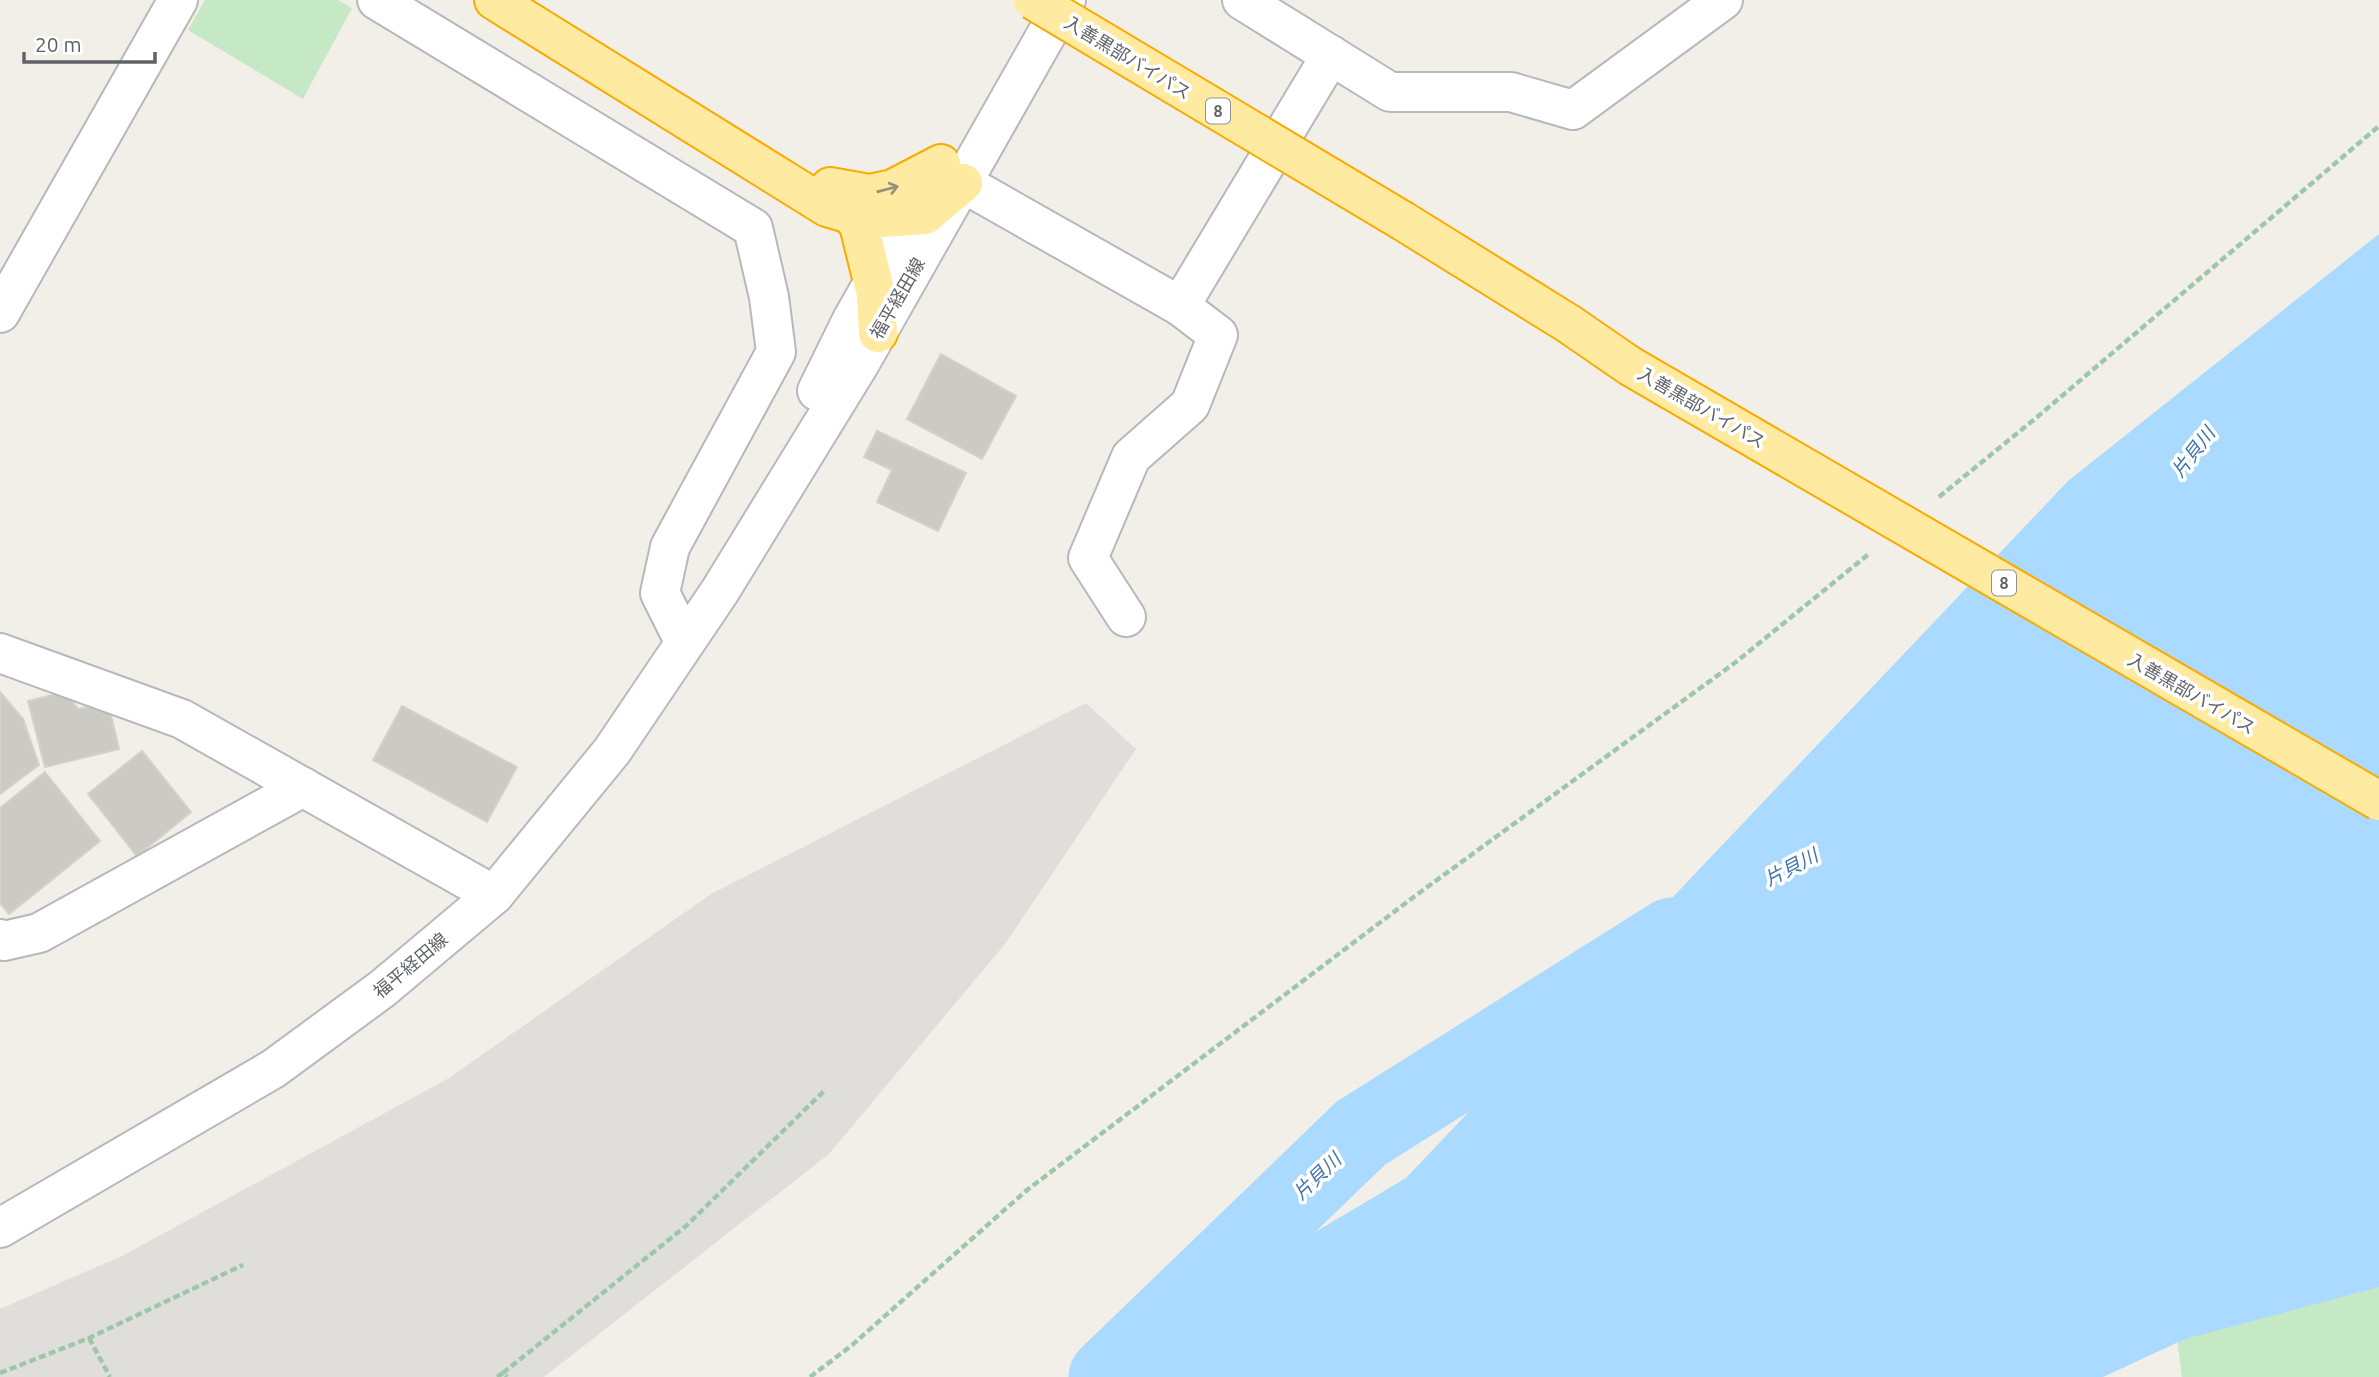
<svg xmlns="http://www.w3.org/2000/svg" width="2379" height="1377" font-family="Ubuntu,'Noto Sans JP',sans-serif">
	<rect width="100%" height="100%" fill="#f1efe8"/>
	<polygon fill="#e0deda" points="1086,703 1136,749 1005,944 829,1154 544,1377 0,1377 0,1309 122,1256 449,1078 711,894"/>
	<g fill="#c5e8c5">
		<polygon points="205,0 338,0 352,8 303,99 188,30"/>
		<polygon points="2379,1170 2379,1377 2182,1377 2169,1272"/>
	</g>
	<polygon fill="#aadaff" points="2379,234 2379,1287 2185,1339 2103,1377 1072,1377 1406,1178 2068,481"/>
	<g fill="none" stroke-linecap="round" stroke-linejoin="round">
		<polyline stroke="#aadaff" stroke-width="79" points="1108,1377 1361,1133 1672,937"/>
	</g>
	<g fill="#cccac5" stroke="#d6d1c6" stroke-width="2">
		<polygon points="941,354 1016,396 982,459 907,419"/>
		<polygon points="877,431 966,473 938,531 877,502 892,470 864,457"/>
		<polygon points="0,692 23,719 39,765 0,794"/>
		<polygon points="66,692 78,709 108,702 119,749 45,767 28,701"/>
		<polygon points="402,706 517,767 487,822 373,760"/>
		<polygon points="142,751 191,812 137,856 88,794"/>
		<polygon points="45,772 100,841 9,914 0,903 0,808"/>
	</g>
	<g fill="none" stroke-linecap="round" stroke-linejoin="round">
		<g stroke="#b5b8bc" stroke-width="42">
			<g id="minor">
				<polyline points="377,0 753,228 769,297 776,352 670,547 660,593 684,641"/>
				<polyline points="1242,0 1390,92 1511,92 1573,110 1723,0"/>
				<polyline points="963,183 1180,306 1331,55"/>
				<polyline points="0,313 178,0"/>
				<polyline points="1126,617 1088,558 1131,457 1190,405 1218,335 1180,306"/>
				<polyline points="0,653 182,719 494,895"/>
				<polyline points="0,939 4,941 39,933 303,787"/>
			</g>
		</g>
		<g stroke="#b6babf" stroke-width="42">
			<g id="secondary">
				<polyline points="817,391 852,320 925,192"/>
				<polyline points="0,1228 273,1069 382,989 494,895 612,751 720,591 860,363 1066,0"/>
			</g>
		</g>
		<g stroke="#f9ab00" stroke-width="42">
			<g id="trunk">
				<polyline points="494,0 827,207 868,219 925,215 963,183"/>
				<polyline points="830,187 869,194 893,189 941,164"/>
				<polyline points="840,200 859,225 876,294 878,333"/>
				<polyline points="1403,221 1569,324 1630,366"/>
			</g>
		</g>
		<g stroke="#9cc7a9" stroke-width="4.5" stroke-dasharray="7 3.5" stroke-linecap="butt">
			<polyline points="1939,497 2036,418 2379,126"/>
			<polyline points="89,1338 110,1377"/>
			<polyline points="0,1373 89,1338 243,1265"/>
			<polyline points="503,1373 686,1226 824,1091"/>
			<polyline points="497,1377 503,1373 507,1377"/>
			<polyline points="810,1377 851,1346 1027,1190 1419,893 1736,662 1870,553"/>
		</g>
		<use href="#minor" stroke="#fff" stroke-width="38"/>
		<use href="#secondary" stroke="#fff" stroke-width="38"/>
		<use href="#trunk" stroke="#feeaa1" stroke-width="38"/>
		<g stroke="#f9ab00" stroke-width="42" stroke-linecap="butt">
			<g id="trunk-bridge">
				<polyline points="1033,0 1403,221"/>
				<polyline points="1630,366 2379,801"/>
			</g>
		</g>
		<use href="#trunk-bridge" stroke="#feeaa1" stroke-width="38"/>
	</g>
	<defs><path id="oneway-shaft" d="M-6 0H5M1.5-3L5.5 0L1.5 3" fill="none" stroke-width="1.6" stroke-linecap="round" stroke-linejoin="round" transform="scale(1.75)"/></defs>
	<use stroke="#97927c" href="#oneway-shaft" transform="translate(888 189) rotate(-15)"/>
	<g text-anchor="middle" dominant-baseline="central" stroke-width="7" stroke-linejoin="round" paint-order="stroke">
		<g fill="#fff" stroke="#8f9295" stroke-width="2">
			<rect x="1206" y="98.5" width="24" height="25" rx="5"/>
			<rect x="1992" y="570.5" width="24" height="25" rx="5"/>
		</g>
		<g font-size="16" font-weight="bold" fill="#5f6368">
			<text x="1218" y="111">8</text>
			<text x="2004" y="583">8</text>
		</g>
		<g font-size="18" fill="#5f6368" stroke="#fff">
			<text transform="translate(1128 57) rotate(31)">入善黒部バイパス</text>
			<text transform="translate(897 298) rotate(-60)">福平経田線</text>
			<text transform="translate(1702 407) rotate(30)">入善黒部バイパス</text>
			<text transform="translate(2192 693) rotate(30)">入善黒部バイパス</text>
			<text transform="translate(410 965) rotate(-40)">福平経田線</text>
		</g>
		<g font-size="19" font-style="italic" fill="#4174aa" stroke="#fff">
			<text transform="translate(2193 452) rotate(-52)">片貝川</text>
			<text transform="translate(1791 867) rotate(-28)">片貝川</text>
			<text transform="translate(1317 1176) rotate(-44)">片貝川</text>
		</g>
	</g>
	<path d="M24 52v10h131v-10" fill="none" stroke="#5f6368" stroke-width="3.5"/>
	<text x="35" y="52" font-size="21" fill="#5f6368" stroke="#ffffff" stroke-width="5" paint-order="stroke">20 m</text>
</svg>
